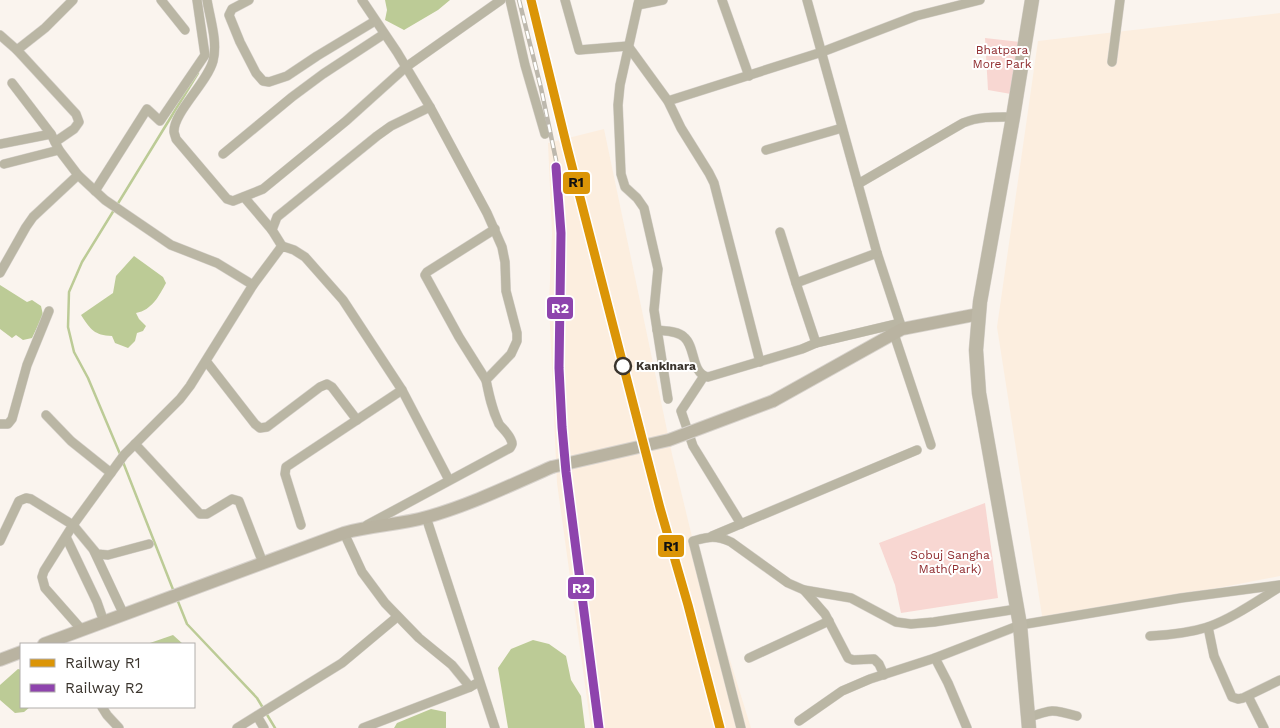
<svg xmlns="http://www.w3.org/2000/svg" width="1280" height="728" font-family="'Work Sans',sans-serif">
	<rect width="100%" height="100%" fill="#faf4ee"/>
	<g fill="#fceedf">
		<polygon points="1280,13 1280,576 1043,622 997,327 1038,41"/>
		<polygon points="604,129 672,454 693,541 751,728 591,728 557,483 549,304 552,233 548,143"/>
	</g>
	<g fill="#f8d7d2">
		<polygon points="985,38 1020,42 1011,94 988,90"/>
		<polygon points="985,503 998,598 901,613 895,585 879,543"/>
	</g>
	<g fill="#bccb96">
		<polygon points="385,0 450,0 438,10 404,30 385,20 387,10"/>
		<path d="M134,256L163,277L166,283C159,296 152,310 136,313L139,319L146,326L143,331L137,333L135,341L128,348L115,343L112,336C94,335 91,330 81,315L113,293L116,276Z"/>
		<polygon points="0,285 27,302 32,300 41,306 43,315 32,338 23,340 16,335 12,338 0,329"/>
		<polygon points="173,635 183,644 147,644"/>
		<polygon points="533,640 549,644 566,656 571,680 581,696 585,728 508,728 498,668 511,649"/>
		<polygon points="18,669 21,670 21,707 30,707 24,712 15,713 0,700 0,685"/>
		<polygon points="431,709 446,712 446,728 394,728 397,723"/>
	</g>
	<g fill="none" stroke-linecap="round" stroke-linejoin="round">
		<g stroke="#bccb96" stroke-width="2.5">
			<polyline points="117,205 198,73"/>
			<polyline points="114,210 82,262 69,292 68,327 74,352 88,378 120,454"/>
			<polyline points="123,462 174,592"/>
			<polyline points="177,599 187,624 257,698 275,728"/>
		</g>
		<g stroke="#d7d2cc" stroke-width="10">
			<g id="minor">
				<polyline points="161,0 185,30"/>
				<path d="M207,0C210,19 218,42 213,61C207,83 173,113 174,132C174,133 176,138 176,139L227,199L233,201L263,189L346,121L406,67L501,0"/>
				<polyline points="249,0 232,9 229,15 240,42 256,73 263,81 269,82 287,76 317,56 375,21"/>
				<path d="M362,0L397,52L430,107L487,213L502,247L505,262L506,291L517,333V341L511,354L486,380C489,395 492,410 499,424C503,429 509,434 511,440C513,444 512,445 510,448L367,525"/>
				<polyline points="510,0 525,65 545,134"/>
				<polyline points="565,0 579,50 628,46 668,101 681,128 709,173 714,183 760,362"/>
				<polyline points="639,0 620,85 618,105 621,174 625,187 637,198 644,208 658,269 654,310 668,399"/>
				<polyline points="722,0 749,76"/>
				<polyline points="807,0 877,253 902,329"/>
				<polyline points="638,5 663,0"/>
				<polyline points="0,35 17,50 76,114 79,122 74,129 55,142 51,134 0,144"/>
				<polyline points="17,50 45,28 73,0"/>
				<polyline points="1112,62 1120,0"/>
				<polyline points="12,83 51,134"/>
				<polyline points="668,101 822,52 916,16 980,0"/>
				<polyline points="55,142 59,150 78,175 105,200 171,245 217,263 253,285"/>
				<polyline points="766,150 842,128"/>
				<polyline points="223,154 292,97 323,74 384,34"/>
				<polyline points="4,164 59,150"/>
				<path d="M858,184L963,123C980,116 996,117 1013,117"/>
				<polyline points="95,191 147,109 160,121 205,55 197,0"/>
				<polyline points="244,197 272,230"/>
				<polyline points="780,232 796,283 877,253"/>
				<polyline points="282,246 272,230 277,217 377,136 391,126 430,107"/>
				<polyline points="0,273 26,227 33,217 78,175"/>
				<path d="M657,330C665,331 678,331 684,337C696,347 691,374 708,377L802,349L816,343L796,283"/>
				<polyline points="894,334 931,445"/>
				<polyline points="816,343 900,323"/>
				<polyline points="206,361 255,424 260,428 267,427 320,387 327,384 332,387 357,420"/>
				<polyline points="704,376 681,411 693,446 741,524"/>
				<polyline points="486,380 459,337 425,275 427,272 495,229"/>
				<polyline points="46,415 71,441 111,473"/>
				<polyline points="0,424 8,424 12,419 27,365 49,311"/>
				<polyline points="135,444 200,514 207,514 232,499 239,501 263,563"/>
				<polyline points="426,517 495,728"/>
				<polyline points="301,525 285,474 286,467 402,390"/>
				<polyline points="344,533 362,572 385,603 419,638 452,665 470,687 479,682"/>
				<polyline points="712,536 917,450"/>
				<polyline points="66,537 97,602 104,622"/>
				<polyline points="0,541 19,501 26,498 31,499 73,525 97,554 108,555 149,544"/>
				<polyline points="94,551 124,615"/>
				<polyline points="804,590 825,614 848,658 853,660 874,659 879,664 884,675"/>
				<polyline points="1208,627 1214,656 1232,697 1238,699 1243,698 1280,680"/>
				<polyline points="82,630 45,588 42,577 44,571 73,525 124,455 180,399 190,386 253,285 282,246 294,250 305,257 343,300 402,390 449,480"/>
				<path d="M1150,636C1169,635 1189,633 1208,627C1233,618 1257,601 1280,587"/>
				<polyline points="749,658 829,621"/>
				<polyline points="935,658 948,683 967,728"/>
				<polyline points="1248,696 1264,728"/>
				<polyline points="102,707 107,715 119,728"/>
				<polyline points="257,716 264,728"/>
				<path d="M1027,718C1052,709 1052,709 1077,716"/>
				<polyline points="799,721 842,691 870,679 935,658 1020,625 1181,598 1280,585"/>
				<polyline points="237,728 342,663 397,617"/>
				<polyline points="363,728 470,687"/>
				<path d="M741,728L693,541C709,537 715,535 731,542L788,583L804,590L851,598L896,622L911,624L934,622L1017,609"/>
			</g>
		</g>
		<g stroke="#d7d2cc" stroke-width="14">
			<g id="secondary">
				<polyline points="773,401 902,329 979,314"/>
				<path d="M44,644L344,533C371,525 400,525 427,517C470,505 511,485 552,467"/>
				<polyline points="0,660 21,652"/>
			</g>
		</g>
		<g stroke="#d7d2cc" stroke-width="15">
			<polyline id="primary" points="1029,728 1020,625 979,393 976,350 980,302 1013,117 1032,0"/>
		</g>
		<use href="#minor" stroke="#bab6a4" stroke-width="9"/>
		<use href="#secondary" stroke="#b9b3a1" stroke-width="12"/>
		<use href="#primary" stroke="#bdb8a7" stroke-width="14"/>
		<g stroke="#bdb8ad" stroke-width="4.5">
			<g id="rail">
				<polyline points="519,0 541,88 556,160 561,233 559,368 562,427 566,472 599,728"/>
				<polyline points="531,0 567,147 660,508 688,605 720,728"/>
			</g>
		</g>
		<use href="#rail" stroke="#fff" stroke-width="2.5" stroke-dasharray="8" stroke-linecap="butt"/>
		<g stroke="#d7d2cc" stroke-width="14" stroke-linecap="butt">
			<polyline id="secondary-bridge" points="552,467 669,440 773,401"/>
		</g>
		<use href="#secondary-bridge" stroke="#b9b3a1" stroke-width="12"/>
		<g stroke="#fff" stroke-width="12">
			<polyline id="rail-1" points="531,0 567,147 660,508 688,605 720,728"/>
		</g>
		<g stroke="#fff" stroke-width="12">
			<polyline id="rail-2" points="556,167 561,233 559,368 562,427 566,472 599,728"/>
		</g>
		<use href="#rail-1" stroke="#db9507" stroke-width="9"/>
		<use href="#rail-2" stroke="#8e44ad" stroke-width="9"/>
	</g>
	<circle fill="#fff" stroke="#3b352e" stroke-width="2.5" cx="623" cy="366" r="8"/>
	<g text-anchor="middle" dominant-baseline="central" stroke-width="4" stroke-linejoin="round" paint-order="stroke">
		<g font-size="12" fill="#902d30" stroke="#fff">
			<text x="1002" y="50">Bhatpara<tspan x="1002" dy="14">More Park</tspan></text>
			<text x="950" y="555">Sobuj Sangha<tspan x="950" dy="14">Math(Park)</tspan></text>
		</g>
		<g font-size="12" font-weight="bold" fill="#3b352e" stroke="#fff" text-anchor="start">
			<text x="636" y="366">Kankinara</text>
		</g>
	</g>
	<g stroke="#fff" stroke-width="2">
		<rect x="562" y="171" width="29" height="24" rx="5" fill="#db9507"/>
		<rect x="546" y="296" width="28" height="24" rx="5" fill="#8e44ad"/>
		<rect x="657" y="534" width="28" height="24" rx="5" fill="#db9507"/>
		<rect x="567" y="576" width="28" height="24" rx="5" fill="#8e44ad"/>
	</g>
	<g font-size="14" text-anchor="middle" font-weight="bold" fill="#fff">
		<text x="560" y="313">R2</text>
		<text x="581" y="593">R2</text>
	</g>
	<g font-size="14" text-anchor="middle" font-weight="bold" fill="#111">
		<text x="576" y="187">R1</text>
		<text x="671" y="551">R1</text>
	</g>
	<rect x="20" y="643" width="175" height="65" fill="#ffffff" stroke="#b1aeab"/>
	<rect x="30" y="659" width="25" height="8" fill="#db9507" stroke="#b1aeab"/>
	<text x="65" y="668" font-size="15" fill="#3b352e">Railway R1</text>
	<rect x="30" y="684" width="25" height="8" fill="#8e44ad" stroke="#b1aeab"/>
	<text x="65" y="693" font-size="15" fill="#3b352e">Railway R2</text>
</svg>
